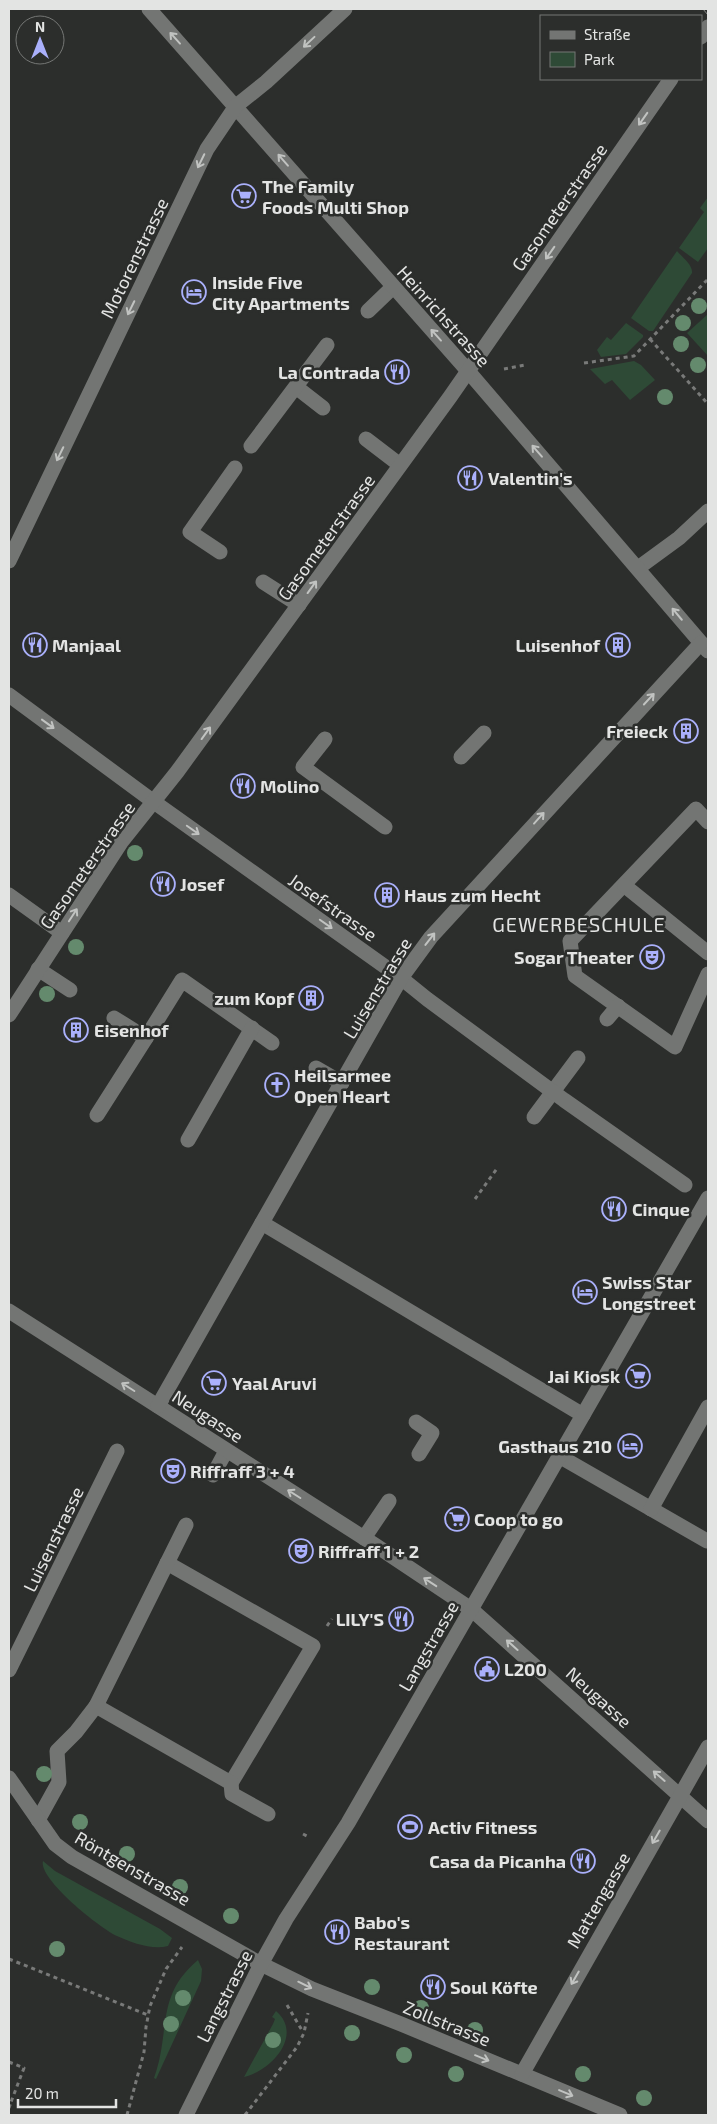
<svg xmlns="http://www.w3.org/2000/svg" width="717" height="2124" font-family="'Exo 2',sans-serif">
	<rect width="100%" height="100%" fill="#2c2e2c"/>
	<g fill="#2e4a36">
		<polygon points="708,197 708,248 698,262 679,248 704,212 700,208"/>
		<path d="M677,251C682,257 693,265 692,273L653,331H649L631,318Z"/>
		<polygon points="708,314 708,356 687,333"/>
		<polygon points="626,323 643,335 643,337 626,354 601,357 597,350 607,337 611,340"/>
		<polygon points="634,361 641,365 655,380 630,400 612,380 605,384 590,369"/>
		<path d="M43,1861L55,1871L160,1929L172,1938L168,1946C152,1950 132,1943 117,1936C101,1929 38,1879 43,1861Z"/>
		<path d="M198,1960L202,1969L201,1981L156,2079L154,2078C171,2031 155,1996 198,1960Z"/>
		<path d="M276,2011C304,2035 271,2071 244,2077L273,2024L275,2019L272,2017Z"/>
	</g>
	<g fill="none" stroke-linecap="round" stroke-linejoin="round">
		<g stroke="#797a79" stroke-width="3" stroke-dasharray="4 4" stroke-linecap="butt">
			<polyline points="650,339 708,404"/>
			<polyline points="584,363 634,356 708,279"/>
			<polyline points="504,369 525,365"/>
			<polyline points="475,1199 498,1167"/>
			<polyline points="327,1626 332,1619"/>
			<polyline points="303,1834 309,1837"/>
			<polyline points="9,1959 148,2015"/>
			<polyline points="287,2005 303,2032"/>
			<polyline points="9,2062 24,2068 11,2102 9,2101"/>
			<polyline points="9,2108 11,2102"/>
			<polyline points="127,2115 144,2052 146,2027 150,2006 166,1969 182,1947"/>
			<polyline points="245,2115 297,2047 304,2033 308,2013"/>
		</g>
		<g stroke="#737573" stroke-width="15">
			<polyline points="368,311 393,287"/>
			<polyline points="296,387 323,408"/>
			<polyline points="366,439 400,465"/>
			<polyline points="251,446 327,345"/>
			<polyline points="220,552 190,532 235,468"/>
			<polyline points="638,568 679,538 708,511"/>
			<polyline points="263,582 299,605"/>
			<polyline points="325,739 303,767 385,827"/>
			<polyline points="461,757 484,733"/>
			<polyline points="708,822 696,809 570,941 575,976 675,1047 708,974"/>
			<polyline points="625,886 708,953"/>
			<polyline points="9,895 62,933"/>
			<polyline points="38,969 70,990"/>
			<polyline points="114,1018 146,1038 182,980 272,1043"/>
			<polyline points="607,1019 618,1006"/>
			<polyline points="316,1068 342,1083"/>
			<polyline points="97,1115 146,1038"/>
			<polyline points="534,1117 578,1058"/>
			<polyline points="188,1140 252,1028"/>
			<polyline points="262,1223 583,1415"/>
			<polyline points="416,1422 432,1433 419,1454"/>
			<polyline points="559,1456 707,1541"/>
			<polyline points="213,1475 226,1451"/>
			<polyline points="651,1509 708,1407"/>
			<polyline points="364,1538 389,1501"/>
			<polyline points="167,1563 313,1646 231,1783"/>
			<polyline points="9,1670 117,1451"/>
			<polyline points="96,1706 231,1783 232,1794 268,1814"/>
			<polyline points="38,1820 59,1782 57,1751 76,1732 96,1706 186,1525"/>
		</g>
		<g stroke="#737573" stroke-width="15">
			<polyline points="149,9 468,371 708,651"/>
			<polyline points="701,37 708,27"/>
			<polyline points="9,561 207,149 236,106 266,82 345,9"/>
			<polyline points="9,695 154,802 401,978 427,999 564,1100 685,1185"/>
			<polyline points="9,1015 122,841 177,772 450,397 671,79"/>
			<polyline points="9,1311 375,1545 471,1609 708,1821"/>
			<polyline points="158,1406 401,978 431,937 701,643"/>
			<polyline points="9,1778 55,1844 72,1857 261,1964 312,1989 401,2024 620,2115"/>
			<polyline points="522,2074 708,1747"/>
		</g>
		<polyline stroke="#737573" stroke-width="15" points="186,2115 261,1964 286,1919 348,1823 708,1198"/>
		<polyline stroke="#888a88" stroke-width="1" points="703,9 708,15"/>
	</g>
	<g fill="#648a6d">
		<circle cx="699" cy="306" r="8"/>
		<circle cx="683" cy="323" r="8"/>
		<circle cx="681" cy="344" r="8"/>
		<circle cx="698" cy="365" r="8"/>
		<circle cx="665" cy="397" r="8"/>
		<circle cx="135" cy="853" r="8"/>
		<circle cx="76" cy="947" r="8"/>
		<circle cx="47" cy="994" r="8"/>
		<circle cx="44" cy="1774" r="8"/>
		<circle cx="80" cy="1822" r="8"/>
		<circle cx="127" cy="1854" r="8"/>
		<circle cx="180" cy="1887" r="8"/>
		<circle cx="231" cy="1916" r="8"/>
		<circle cx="57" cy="1949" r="8"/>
		<circle cx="372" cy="1987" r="8"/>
		<circle cx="183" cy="1998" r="8"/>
		<circle cx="421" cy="2008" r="8"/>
		<circle cx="171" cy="2024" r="8"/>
		<circle cx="475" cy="2030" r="8"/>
		<circle cx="352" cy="2033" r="8"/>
		<circle cx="273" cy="2040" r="8"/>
		<circle cx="404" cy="2055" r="8"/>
		<circle cx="456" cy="2074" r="8"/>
		<circle cx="583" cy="2074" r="8"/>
		<circle cx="644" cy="2098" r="8"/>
	</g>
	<defs><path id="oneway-shaft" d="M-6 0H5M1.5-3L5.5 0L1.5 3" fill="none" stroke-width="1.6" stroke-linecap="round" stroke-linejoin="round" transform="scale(1.25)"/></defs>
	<g stroke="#c1c3c1">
		<use href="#oneway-shaft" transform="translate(175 38) rotate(-132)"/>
		<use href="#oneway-shaft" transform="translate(309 42) rotate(137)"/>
		<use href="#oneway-shaft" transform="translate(643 119) rotate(125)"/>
		<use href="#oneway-shaft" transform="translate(283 160) rotate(-131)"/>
		<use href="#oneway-shaft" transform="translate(201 161) rotate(116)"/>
		<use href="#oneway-shaft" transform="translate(550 253) rotate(125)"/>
		<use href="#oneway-shaft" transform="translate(131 308) rotate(116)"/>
		<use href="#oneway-shaft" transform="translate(436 335) rotate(-132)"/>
		<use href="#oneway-shaft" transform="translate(537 451) rotate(-131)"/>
		<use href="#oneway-shaft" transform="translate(60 454) rotate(116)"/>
		<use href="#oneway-shaft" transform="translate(312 587) rotate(-54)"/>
		<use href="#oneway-shaft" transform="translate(677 614) rotate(-130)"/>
		<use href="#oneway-shaft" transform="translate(649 699) rotate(-47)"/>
		<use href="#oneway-shaft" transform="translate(48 724) rotate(36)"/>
		<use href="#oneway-shaft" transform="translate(206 733) rotate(-54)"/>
		<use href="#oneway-shaft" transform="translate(539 818) rotate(-48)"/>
		<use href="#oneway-shaft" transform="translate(193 830) rotate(35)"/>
		<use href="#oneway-shaft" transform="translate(73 915) rotate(-57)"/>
		<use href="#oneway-shaft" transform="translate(326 924) rotate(35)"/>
		<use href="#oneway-shaft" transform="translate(430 939) rotate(-52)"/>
		<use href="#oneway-shaft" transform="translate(128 1387) rotate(-148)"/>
		<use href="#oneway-shaft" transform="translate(294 1494) rotate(-148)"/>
		<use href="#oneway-shaft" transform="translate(430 1582) rotate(-147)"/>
		<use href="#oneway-shaft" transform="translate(512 1645) rotate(-138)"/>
		<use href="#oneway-shaft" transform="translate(659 1776) rotate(-139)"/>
		<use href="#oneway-shaft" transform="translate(656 1837) rotate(120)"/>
		<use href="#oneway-shaft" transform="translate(575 1978) rotate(120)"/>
		<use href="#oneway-shaft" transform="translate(305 1985) rotate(26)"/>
		<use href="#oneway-shaft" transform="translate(482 2058) rotate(22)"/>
		<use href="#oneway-shaft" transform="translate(566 2093) rotate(23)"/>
	</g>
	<defs>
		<g id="supermarket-ring" transform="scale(1.25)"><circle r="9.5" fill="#2c2e2c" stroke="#aab0fb" stroke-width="1.5"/><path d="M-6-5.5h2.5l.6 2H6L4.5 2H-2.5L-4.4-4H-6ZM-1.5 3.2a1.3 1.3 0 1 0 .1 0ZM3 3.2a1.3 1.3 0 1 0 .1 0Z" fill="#aab0fb"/></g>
		<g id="hotel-ring" transform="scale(1.25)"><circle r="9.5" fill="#2c2e2c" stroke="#aab0fb" stroke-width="1.5"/><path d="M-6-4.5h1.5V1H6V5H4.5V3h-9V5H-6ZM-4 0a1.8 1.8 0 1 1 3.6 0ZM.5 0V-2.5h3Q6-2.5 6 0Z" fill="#aab0fb"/></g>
		<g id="restaurant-ring" transform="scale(1.25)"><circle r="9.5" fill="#2c2e2c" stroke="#aab0fb" stroke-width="1.5"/><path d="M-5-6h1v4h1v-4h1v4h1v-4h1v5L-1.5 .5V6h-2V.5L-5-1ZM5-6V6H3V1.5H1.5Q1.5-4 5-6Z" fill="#aab0fb"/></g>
		<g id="building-ring" transform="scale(1.25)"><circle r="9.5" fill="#2c2e2c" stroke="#aab0fb" stroke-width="1.5"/><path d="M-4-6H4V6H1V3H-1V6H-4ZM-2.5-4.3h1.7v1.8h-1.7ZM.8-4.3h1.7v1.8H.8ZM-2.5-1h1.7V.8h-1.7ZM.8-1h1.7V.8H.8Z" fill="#aab0fb"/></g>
		<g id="theatre-ring" transform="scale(1.25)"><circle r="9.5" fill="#2c2e2c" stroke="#aab0fb" stroke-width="1.5"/><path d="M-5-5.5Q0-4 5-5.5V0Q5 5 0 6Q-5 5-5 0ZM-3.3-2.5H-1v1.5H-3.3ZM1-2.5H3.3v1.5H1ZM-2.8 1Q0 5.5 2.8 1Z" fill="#aab0fb"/></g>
		<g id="church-ring" transform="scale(1.25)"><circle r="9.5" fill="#2c2e2c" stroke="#aab0fb" stroke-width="1.5"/><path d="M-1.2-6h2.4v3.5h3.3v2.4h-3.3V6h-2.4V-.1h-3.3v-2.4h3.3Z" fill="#aab0fb"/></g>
		<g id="civic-ring" transform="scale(1.25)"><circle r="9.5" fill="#2c2e2c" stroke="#aab0fb" stroke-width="1.5"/><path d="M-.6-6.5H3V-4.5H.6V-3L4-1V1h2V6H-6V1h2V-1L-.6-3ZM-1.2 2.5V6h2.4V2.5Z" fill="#aab0fb"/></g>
		<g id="stadium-ring" transform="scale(1.25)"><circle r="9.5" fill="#2c2e2c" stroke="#aab0fb" stroke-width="1.5"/><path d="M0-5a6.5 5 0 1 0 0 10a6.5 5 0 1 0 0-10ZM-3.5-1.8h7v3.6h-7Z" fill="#aab0fb"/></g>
	</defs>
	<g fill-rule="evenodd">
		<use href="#supermarket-ring" x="244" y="196"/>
		<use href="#hotel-ring" x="194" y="292"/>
		<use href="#restaurant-ring" x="397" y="372"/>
		<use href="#restaurant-ring" x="470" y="478"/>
		<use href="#restaurant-ring" x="35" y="645"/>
		<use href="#building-ring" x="618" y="645"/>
		<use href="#building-ring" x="686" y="731"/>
		<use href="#restaurant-ring" x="243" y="786"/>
		<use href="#restaurant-ring" x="163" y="884"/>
		<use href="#building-ring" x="387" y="895"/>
		<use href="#theatre-ring" x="652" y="957"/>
		<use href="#building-ring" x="311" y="998"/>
		<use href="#building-ring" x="76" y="1030"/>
		<use href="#church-ring" x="277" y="1085"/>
		<use href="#restaurant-ring" x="614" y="1209"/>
		<use href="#hotel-ring" x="585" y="1292"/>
		<use href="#supermarket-ring" x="638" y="1376"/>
		<use href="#supermarket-ring" x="214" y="1383"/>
		<use href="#hotel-ring" x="630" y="1446"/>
		<use href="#theatre-ring" x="173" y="1471"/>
		<use href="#supermarket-ring" x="457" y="1519"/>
		<use href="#theatre-ring" x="301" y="1551"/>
		<use href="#restaurant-ring" x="401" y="1619"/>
		<use href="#civic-ring" x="487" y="1669"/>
		<use href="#stadium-ring" x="410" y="1827"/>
		<use href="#restaurant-ring" x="583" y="1861"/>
		<use href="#restaurant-ring" x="337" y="1932"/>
		<use href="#restaurant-ring" x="433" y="1987"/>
	</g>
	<g text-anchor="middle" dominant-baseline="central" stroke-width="5" stroke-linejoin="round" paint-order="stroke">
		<g font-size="18" font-weight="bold" fill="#e3e4e3" stroke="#2c2e2c" text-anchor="start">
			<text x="262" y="186">The Family<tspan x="262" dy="21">Foods Multi Shop</tspan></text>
			<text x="212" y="282">Inside Five<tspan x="212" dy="21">City Apartments</tspan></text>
			<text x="380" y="372" text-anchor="end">La Contrada</text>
			<text x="488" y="478">Valentin's</text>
			<text x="52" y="645">Manjaal</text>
			<text x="600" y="645" text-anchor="end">Luisenhof</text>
			<text x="668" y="731" text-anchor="end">Freieck</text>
			<text x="260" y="786">Molino</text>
			<text x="180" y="884">Josef</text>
			<text x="404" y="895">Haus zum Hecht</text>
			<text x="634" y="957" text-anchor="end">Sogar Theater</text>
			<text x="294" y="998" text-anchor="end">zum Kopf</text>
			<text x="94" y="1030">Eisenhof</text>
			<text x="294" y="1075">Heilsarmee<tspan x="294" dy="21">Open Heart</tspan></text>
			<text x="632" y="1209">Cinque</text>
			<text x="602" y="1282">Swiss Star<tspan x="602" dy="21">Longstreet</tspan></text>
			<text x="620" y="1376" text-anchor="end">Jai Kiosk</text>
			<text x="232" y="1383">Yaal Aruvi</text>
			<text x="612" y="1446" text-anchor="end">Gasthaus 210</text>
			<text x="190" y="1471">Riffraff 3 + 4</text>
			<text x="474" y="1519">Coop to go</text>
			<text x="318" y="1551">Riffraff 1 + 2</text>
			<text x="384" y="1619" text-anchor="end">LILY'S</text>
			<text x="504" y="1669">L200</text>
			<text x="428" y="1827">Activ Fitness</text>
			<text x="566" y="1861" text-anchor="end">Casa da Picanha</text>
			<text x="354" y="1922">Babo's<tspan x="354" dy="21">Restaurant</tspan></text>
			<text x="450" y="1987">Soul Köfte</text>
		</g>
		<g font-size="18" fill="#e3e4e3" stroke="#2c2e2c">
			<text transform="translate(559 207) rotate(-55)">Gasometerstrasse</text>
			<text transform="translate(134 258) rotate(-64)">Motorenstrasse</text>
			<text transform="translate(444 316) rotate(48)">Heinrichstrasse</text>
			<text transform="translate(326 537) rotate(-54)">Gasometerstrasse</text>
			<text transform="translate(87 865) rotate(-55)">Gasometerstrasse</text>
			<text transform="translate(333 907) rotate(35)">Josefstrasse</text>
			<text transform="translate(377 988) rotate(-59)">Luisenstrasse</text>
			<text transform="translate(208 1416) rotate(33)">Neugasse</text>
			<text transform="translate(53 1539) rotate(-64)">Luisenstrasse</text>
			<text transform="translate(428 1646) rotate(-60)">Langstrasse</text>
			<text transform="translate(599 1697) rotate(42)">Neugasse</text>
			<text transform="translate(133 1868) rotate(30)">Röntgenstrasse</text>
			<text transform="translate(598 1900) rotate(-60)">Mattengasse</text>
			<text transform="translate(224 1996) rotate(-63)">Langstrasse</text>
			<text transform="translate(447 2023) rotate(22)">Zollstrasse</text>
		</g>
		<g font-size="20" letter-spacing="1" fill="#e3e4e3" stroke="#2c2e2c">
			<text x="579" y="924">GEWERBESCHULE</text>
		</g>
	</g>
	<rect width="717" height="2124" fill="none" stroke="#e3e4e3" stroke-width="20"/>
	<rect x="540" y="15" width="162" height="65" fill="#2c2e2c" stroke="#757775"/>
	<rect x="550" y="31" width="25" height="8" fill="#737573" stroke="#757775"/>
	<text x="584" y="40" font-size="15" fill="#e3e4e3">Straße</text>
	<rect x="550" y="52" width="25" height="15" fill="#2e4a36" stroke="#757775"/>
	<text x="584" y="65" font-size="15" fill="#e3e4e3">Park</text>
	<g transform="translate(40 40)"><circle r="24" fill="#2c2e2c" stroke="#757775"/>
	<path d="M0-4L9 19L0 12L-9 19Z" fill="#aab0fb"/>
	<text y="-8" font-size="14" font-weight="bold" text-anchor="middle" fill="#e3e4e3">N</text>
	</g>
	<path d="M18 2099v8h98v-8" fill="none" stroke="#e3e4e3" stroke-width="2.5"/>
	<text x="25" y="2099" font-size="15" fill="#e3e4e3" stroke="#2c2e2c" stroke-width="4" paint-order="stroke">20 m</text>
</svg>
